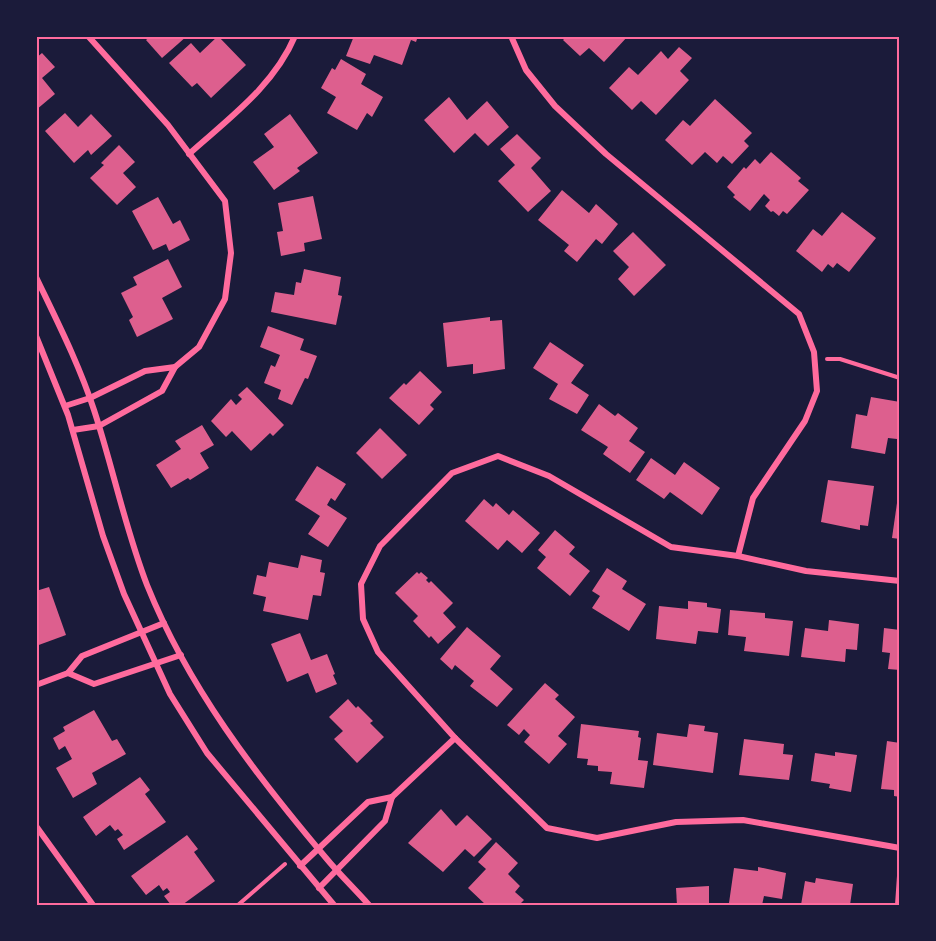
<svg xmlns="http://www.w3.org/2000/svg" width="936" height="941" font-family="Inter,sans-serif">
	<rect width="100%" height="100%" fill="#1b1b3a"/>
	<g fill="#dd5f8e">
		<polygon points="151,36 187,36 162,58 146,40"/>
		<polygon points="218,36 246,65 211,98 197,83 192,87 169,63 191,43 200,53"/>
		<polygon points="354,36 418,36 416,42 411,40 402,65 374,55 370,64 346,56"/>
		<polygon points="563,36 628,36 604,62 589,48 580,56 563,40 565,38"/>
		<polygon points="679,47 692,58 680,71 689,80 656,115 641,101 632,110 609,88 629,67 638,75 661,51 668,59"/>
		<polygon points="42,53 55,67 42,78 55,94 36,110 36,58"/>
		<polygon points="341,59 366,74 361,84 383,97 372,117 367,113 357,130 327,113 336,97 321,88 332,68 335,70"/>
		<polygon points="449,97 467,120 487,101 509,127 488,146 475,133 454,153 424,120"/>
		<polygon points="715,99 752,133 744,141 749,146 732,164 723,156 717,163 705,152 692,165 665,140 683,120 690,126"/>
		<polygon points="65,113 78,127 91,114 112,136 91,155 88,150 74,163 45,131"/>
		<polygon points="290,114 318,153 297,168 300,171 274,190 253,162 274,147 264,134"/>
		<polygon points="517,134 541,158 531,168 551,191 528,212 498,181 515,165 500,149"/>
		<polygon points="119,145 135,162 123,173 136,187 117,205 90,178 104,165 101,163"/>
		<polygon points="771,152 801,178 798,181 809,190 787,214 783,211 779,216 773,211 771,212 765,206 770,200 764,194 750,211 733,197 735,195 727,187 744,167 746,169 755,159 760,164"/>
		<polygon points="562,190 589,213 596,204 618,224 602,244 596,239 577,262 564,251 569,245 538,220"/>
		<polygon points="313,196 322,239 304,243 305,251 281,256 277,232 283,231 278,203"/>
		<polygon points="158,197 173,224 180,220 190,240 169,251 166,244 153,250 132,211"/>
		<polygon points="842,212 876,238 849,272 837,263 833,268 828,264 822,272 796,251 813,229 822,236"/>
		<polygon points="633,232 666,265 634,296 618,279 629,267 613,251"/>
		<polygon points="168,259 182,287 162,298 173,319 137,337 129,320 133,317 121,293 137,285 133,277"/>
		<polygon points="304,269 341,277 338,295 342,296 336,325 271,312 275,292 294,295 296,282 301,283"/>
		<polygon points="490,317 490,321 502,320 505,369 473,374 473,364 447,367 443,323"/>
		<polygon points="268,326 304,339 300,350 317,356 308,379 305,378 292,405 278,399 281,390 264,383 271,365 275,367 280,355 260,347"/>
		<polygon points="550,342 584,365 571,383 589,395 577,414 549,399 558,384 533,368"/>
		<polygon points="420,371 442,392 430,405 434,409 419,425 389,398 404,383 406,385"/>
		<polygon points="247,387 284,425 273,436 270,433 251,451 232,431 226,437 211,421 231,399 236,405 242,399 238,395"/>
		<polygon points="871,397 900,402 900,425 897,439 888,438 885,454 851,448 856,414 867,416"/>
		<polygon points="599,404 615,416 618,413 638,428 629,441 645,452 630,473 603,454 608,447 581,430"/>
		<polygon points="202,425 214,445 200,453 209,468 190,480 188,478 171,488 156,465 181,449 175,441"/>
		<polygon points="380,428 407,455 382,479 356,453"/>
		<polygon points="651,458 675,475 684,462 720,488 702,515 670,492 664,499 636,480"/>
		<polygon points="317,466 346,484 335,501 331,498 327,505 347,518 328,547 308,534 320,516 295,500"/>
		<polygon points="828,480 874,486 868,526 860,525 860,530 821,522"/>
		<polygon points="898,496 900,497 900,539 892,538"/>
		<polygon points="484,499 493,507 496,503 509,515 513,510 540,533 522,553 507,540 498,550 465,521"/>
		<polygon points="555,530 575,547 569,554 590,571 570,596 537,568 546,557 538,550"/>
		<polygon points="301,555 322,560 320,572 325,573 321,596 313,595 308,620 263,611 266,597 253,594 257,575 266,577 269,562 298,568"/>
		<polygon points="607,568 627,581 622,589 646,604 629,631 592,608 600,596 592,591"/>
		<polygon points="417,572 419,574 421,572 428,578 426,580 429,583 431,581 453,603 443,613 456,627 438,644 431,636 429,638 413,621 418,616 395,593"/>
		<polygon points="49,587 66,635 36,646 36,591"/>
		<polygon points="688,601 707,603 707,607 721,609 718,633 698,631 696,644 656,639 659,606 688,609"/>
		<polygon points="730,610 765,613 765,618 793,621 789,656 744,651 746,637 728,635"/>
		<polygon points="829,620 859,624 857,650 846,649 845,662 801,657 805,628 828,631"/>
		<polygon points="467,627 501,656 490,669 513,689 497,707 470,686 474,681 455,665 452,670 440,659"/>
		<polygon points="884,628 900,630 900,670 888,669 890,653 882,652"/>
		<polygon points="300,633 311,660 327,654 335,674 333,675 337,684 316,693 308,673 287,682 271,644"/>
		<polygon points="545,683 559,695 555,699 575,717 558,736 567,744 549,764 524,742 530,735 524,729 519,735 507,725"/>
		<polygon points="348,699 356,708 358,706 373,721 370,723 384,737 357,763 334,739 343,731 329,717"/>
		<polygon points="94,710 112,741 117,739 126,754 92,773 97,784 73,798 56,768 72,759 65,746 59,750 53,738 65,731 63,727"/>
		<polygon points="581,724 639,731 638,737 641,738 638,760 648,761 644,788 610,784 612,772 598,771 598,766 587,765 588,759 577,758"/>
		<polygon points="689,724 705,726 704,731 718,733 713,773 653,765 657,733 687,737"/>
		<polygon points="744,739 784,744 783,754 793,755 789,780 739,775"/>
		<polygon points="887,741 900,743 900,797 894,796 894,790 881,789"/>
		<polygon points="835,752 857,755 851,792 829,788 830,784 811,781 815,753 835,756"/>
		<polygon points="140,777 150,790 145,794 166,822 124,850 117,839 123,835 118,829 115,831 110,825 96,836 83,817"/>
		<polygon points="441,809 456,826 467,815 492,839 474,857 465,849 443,872 408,843"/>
		<polygon points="187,835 198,849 194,852 215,881 182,905 171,905 164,896 170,892 167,888 163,891 159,885 146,895 131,876"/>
		<polygon points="496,842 518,863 508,874 520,886 515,892 524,900 519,905 486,905 468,888 486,869 478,862"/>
		<polygon points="758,867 786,873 782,899 764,896 762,905 729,903 734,868 758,871"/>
		<polygon points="816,878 853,884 850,905 801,905 805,881 815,883"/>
		<polygon points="709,886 709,905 677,905 676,888"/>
	</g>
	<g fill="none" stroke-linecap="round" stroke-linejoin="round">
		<g stroke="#ff6b9d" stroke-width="4">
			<polyline points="827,359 840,359 900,378"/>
			<polyline points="238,905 285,864"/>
		</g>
		<g stroke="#ff6b9d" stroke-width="6">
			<polyline points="511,36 526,70 555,106 606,154 799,314 814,352 817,391 805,421 753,498 738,556"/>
			<path d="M189,154C228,119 274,86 295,36"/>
			<path d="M36,277C57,321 79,364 94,410C113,468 125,528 147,585C188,687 255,774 326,858C339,874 355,889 369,905"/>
			<polyline points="36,336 68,415 103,536 124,594 170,694 207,753 334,905"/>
			<polyline points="65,406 90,398 145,371 175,367"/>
			<polyline points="73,430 99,426 162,391 175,367 199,347 225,299 231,253 225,201 168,125 88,36"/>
			<polyline points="68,673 94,684 181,655"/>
			<polyline points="36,685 68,673 82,656 164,623"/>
			<polyline points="455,738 547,828 597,838 676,822 743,820 900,848"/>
			<polyline points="392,797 455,738 378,652 363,619 361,584 380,546 452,473 498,456 549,476 671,547 738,556 806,571 900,581"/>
			<polyline points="36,826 93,905"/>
			<polyline points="300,866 368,802 392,797"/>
			<polyline points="319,888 385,821 392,797"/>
			<polyline points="898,905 900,876"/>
		</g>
	</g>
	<rect width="936" height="941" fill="none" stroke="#1b1b3a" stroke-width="75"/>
	<rect x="38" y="38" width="860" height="866" fill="none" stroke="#ff6b9d" stroke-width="2"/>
</svg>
